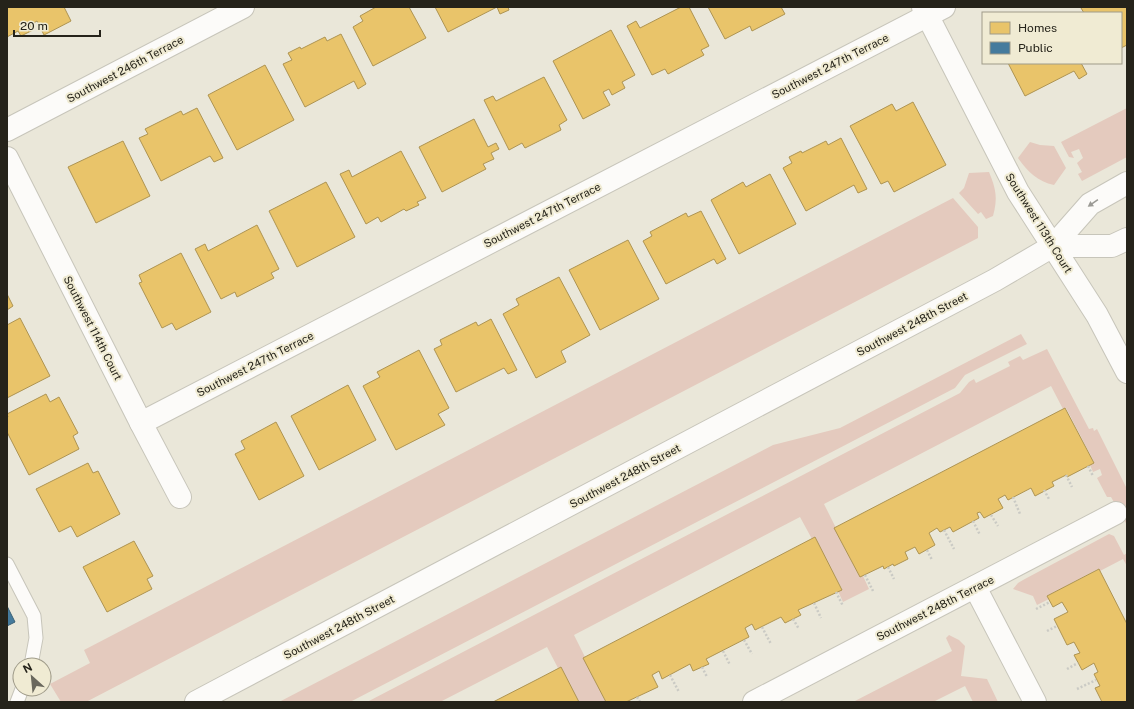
<svg xmlns="http://www.w3.org/2000/svg" width="1134" height="709" font-family="'Public Sans',sans-serif">
	<rect width="100%" height="100%" fill="#eae7d9"/>
	<g fill="#e4cabe">
		<polygon points="1127,108 1127,157 1082,181 1078,174 1082,172 1077,163 1083,158 1079,149 1071,152 1074,158 1069,157 1061,142"/>
		<path d="M1030,142L1040,145L1054,146L1066,168L1054,185C1038,182 1027,171 1018,158Z"/>
		<path d="M989,172C996,189 998,198 993,216L986,219L981,212L978,214L959,193L964,188L969,173Z"/>
		<polygon points="953,198 978,227 978,238 86,702 61,702 50,684 90,663 84,650"/>
		<polygon points="1021,334 1027,344 965,375 955,388 350,702 279,702 773,445 840,428"/>
		<polygon points="1047,349 1089,429 1093,428 1094,431 1097,429 1127,489 1127,525 1111,497 1107,497 1097,478 1102,475 1100,469 1093,472 1090,465 1094,462 1066,408 1063,409 1051,386 824,504 836,528 835,529 860,577 863,576 869,589 843,602 838,591 842,589 815,538 812,539 800,517 574,635 585,657 584,659 606,702 579,702 561,667 558,668 547,647 440,702 367,702 960,393 969,382 974,379 976,383 1010,366 1008,362 1020,356 1023,360"/>
		<polygon points="1109,534 1114,536 1124,555 1127,553 1127,566 1123,559 1100,571 1098,569 1047,596 1049,599 1037,605 1033,596 1013,589 1018,583 1023,580"/>
		<polygon points="949,635 959,640 965,646 961,676 987,679 998,702 973,702 965,686 933,702 853,702 952,651 946,638"/>
	</g>
	<g fill="#e9c46a" stroke="#ae9452">
		<polygon points="7,7 64,7 71,21 44,35 37,21 30,25 33,30 21,36 18,31 7,37"/>
		<polygon points="376,7 409,7 426,38 373,66 353,27 363,21 360,16"/>
		<polygon points="435,7 508,7 509,10 500,14 497,7 448,32"/>
		<polygon points="681,7 689,7 709,46 701,50 704,55 668,74 665,69 652,75 627,26 636,21 640,28"/>
		<polygon points="708,7 781,7 785,14 752,31 750,26 725,39"/>
		<polygon points="1083,7 1127,7 1127,45 1121,48 1121,13 1084,13 1081,8"/>
		<polygon points="611,30 635,75 622,82 625,88 612,95 609,89 603,92 610,105 583,119 553,61"/>
		<polygon points="341,34 366,84 358,89 354,81 305,107 283,64 292,60 288,53 300,47 301,49 325,37 327,41"/>
		<polygon points="1008,63 1081,63 1087,74 1079,79 1074,71 1025,96"/>
		<polygon points="265,65 294,120 237,150 208,95"/>
		<polygon points="544,77 567,120 559,125 561,130 525,148 522,143 509,150 484,100 493,96 496,101"/>
		<polygon points="913,102 946,165 894,192 888,181 881,184 850,126 892,104 896,111"/>
		<polygon points="197,108 223,158 214,162 210,156 161,181 139,138 148,134 145,129 181,111 183,115"/>
		<polygon points="474,119 488,147 496,143 499,149 491,153 494,159 483,164 486,169 442,192 419,147"/>
		<polygon points="841,138 867,189 858,193 854,185 806,211 783,168 792,163 789,157 801,151 802,153 826,141 828,145"/>
		<polygon points="123,141 150,196 96,223 68,167"/>
		<polygon points="401,151 426,198 417,202 419,205 406,211 404,209 381,222 378,217 366,224 340,174 349,170 352,177"/>
		<polygon points="770,174 796,224 739,254 711,200 743,182 746,187"/>
		<polygon points="326,182 355,237 297,267 269,211"/>
		<polygon points="701,211 726,259 717,264 714,259 666,284 643,241 652,236 650,232 686,213 688,217"/>
		<polygon points="257,225 279,269 271,273 274,278 237,297 235,292 221,299 195,249 205,244 208,251"/>
		<polygon points="628,240 659,299 600,330 569,270"/>
		<polygon points="181,253 211,312 176,330 172,323 162,328 139,283 142,282 139,275"/>
		<polygon points="559,277 590,335 561,351 566,362 536,378 503,314 519,305 516,299"/>
		<polygon points="7,294 13,306 7,310"/>
		<polygon points="20,318 50,376 7,398 7,325"/>
		<polygon points="491,319 517,370 508,374 504,368 456,392 434,349 442,345 440,340 476,322 478,326"/>
		<polygon points="419,350 449,408 438,414 445,425 396,450 363,386 380,377 377,372"/>
		<polygon points="348,385 376,440 319,470 291,416"/>
		<polygon points="46,394 50,402 59,397 78,433 73,436 79,449 29,475 7,432 7,418 8,417 7,414"/>
		<polygon points="1065,408 1094,463 1067,477 1066,475 1052,482 1054,486 1035,496 1031,488 1008,500 1005,495 998,499 1003,508 984,518 980,512 977,513 979,518 953,532 950,527 940,532 937,528 929,533 935,545 919,554 915,547 905,552 908,559 894,566 893,564 884,569 883,566 860,577 834,528"/>
		<polygon points="276,422 304,476 259,500 235,454 245,449 241,441"/>
		<polygon points="88,463 93,473 98,471 120,514 77,537 71,526 59,532 36,489"/>
		<polygon points="815,537 842,590 798,610 801,615 785,623 781,617 755,630 752,624 745,628 749,637 706,659 709,664 702,667 693,671 690,664 662,679 659,671 652,675 658,687 626,702 606,702 583,658"/>
		<polygon points="134,541 153,576 147,579 152,589 107,612 83,567"/>
		<polygon points="1099,569 1127,624 1127,702 1102,702 1095,688 1100,686 1094,674 1098,672 1094,663 1082,670 1074,655 1080,653 1074,642 1067,645 1054,619 1068,612 1062,602 1053,607 1047,596"/>
		<polygon points="561,667 579,702 493,702 538,679"/>
	</g>
	<polygon fill="#457b9d" stroke="#3b6176" points="7,606 15,622 7,626"/>
	<g fill="none" stroke-linecap="round" stroke-linejoin="round">
		<g stroke="#c7c5ba" stroke-width="15">
			<g id="service">
				<polyline points="7,564 34,616 36,638 31,665"/>
				<polyline points="17,702 22,689"/>
			</g>
		</g>
		<g stroke="#c7c5ba" stroke-width="24">
			<g id="minor">
				<polyline points="923,7 1018,192 1097,315 1127,372"/>
				<polyline points="7,130 243,7"/>
				<polyline points="7,158 141,423 180,497"/>
				<polyline points="141,423 944,7"/>
				<polyline points="975,587 1035,702"/>
				<polyline points="754,702 1116,513"/>
			</g>
		</g>
		<g stroke="#c7c5ba" stroke-width="24">
			<g id="tertiary">
				<polyline points="1053,246 1112,246 1127,239"/>
				<polyline points="196,702 995,280 1053,246 1090,204 1127,183"/>
			</g>
		</g>
		<g stroke="#cacac4" stroke-width="2.5" stroke-dasharray="2 2" stroke-linecap="butt">
			<polyline points="1088,466 1093,476"/>
			<polyline points="1066,475 1072,487"/>
			<polyline points="1044,490 1049,499"/>
			<polyline points="1013,497 1020,514"/>
			<polyline points="991,515 998,526"/>
			<polyline points="973,521 980,535"/>
			<polyline points="944,530 954,549"/>
			<polyline points="927,550 932,560"/>
			<polyline points="888,567 894,579"/>
			<polyline points="865,575 873,591"/>
			<polyline points="836,592 843,606"/>
			<polyline points="814,603 821,618"/>
			<polyline points="1036,609 1050,602"/>
			<polyline points="793,619 799,629"/>
			<polyline points="762,627 771,644"/>
			<polyline points="1047,631 1057,626"/>
			<polyline points="744,640 752,654"/>
			<polyline points="723,651 730,665"/>
			<polyline points="702,667 707,677"/>
			<polyline points="1067,669 1078,663"/>
			<polyline points="670,675 679,692"/>
			<polyline points="1077,689 1096,680"/>
			<polyline points="637,697 640,702"/>
		</g>
		<use href="#service" stroke="#fcfbf9" stroke-width="13"/>
		<use href="#minor" stroke="#fcfbf9" stroke-width="22"/>
		<use href="#tertiary" stroke="#fcfbf9" stroke-width="22"/>
	</g>
	<defs><path id="oneway-solid" d="M-6-.8H1V-3.2L6.5 0L1 3.2V.8H-6Z"/></defs>
	<use fill="#9b9a95" href="#oneway-solid" transform="translate(1093 203) rotate(145)"/>
	<g text-anchor="middle" dominant-baseline="central" stroke-width="4" stroke-linejoin="round" paint-order="stroke">
		<g font-size="11" fill="#25231a" stroke="#f0ebd3">
			<text transform="translate(830 66) rotate(-27)">Southwest 247th Terrace</text>
			<text transform="translate(125 69) rotate(-28)">Southwest 246th Terrace</text>
			<text transform="translate(542 215) rotate(-27)">Southwest 247th Terrace</text>
			<text transform="translate(1039 223) rotate(58)">Southwest 113th Court</text>
			<text transform="translate(912 324) rotate(-28)">Southwest 248th Street</text>
			<text transform="translate(93 328) rotate(63)">Southwest 114th Court</text>
			<text transform="translate(255 364) rotate(-27)">Southwest 247th Terrace</text>
			<text transform="translate(625 476) rotate(-28)">Southwest 248th Street</text>
			<text transform="translate(935 608) rotate(-27)">Southwest 248th Terrace</text>
			<text transform="translate(339 627) rotate(-28)">Southwest 248th Street</text>
		</g>
	</g>
	<rect width="1134" height="709" fill="none" stroke="#25231a" stroke-width="16"/>
	<rect x="982" y="12" width="140" height="52" fill="#f0ebd3" stroke="#9f9b89"/>
	<rect x="990" y="22" width="20" height="12" fill="#e9c46a" stroke="#9f9b89"/>
	<text x="1018" y="32" font-size="12" fill="#25231a">Homes</text>
	<rect x="990" y="42" width="20" height="12" fill="#457b9d" stroke="#9f9b89"/>
	<text x="1018" y="52" font-size="12" fill="#25231a">Public</text>
	<g transform="translate(32 677) rotate(333)"><circle r="19" fill="#f0ebd3" stroke="#9f9b89"/>
	<path d="M0-3L7 15L0 10L-7 15Z" fill="#6a685d"/>
	<text y="-6" font-size="11" font-weight="bold" text-anchor="middle" fill="#25231a">N</text>
	</g>
	<path d="M14 30v6h86v-6" fill="none" stroke="#25231a" stroke-width="2"/>
	<text x="20" y="30" font-size="12" fill="#25231a" stroke="#f0ebd3" stroke-width="3" paint-order="stroke">20 m</text>
</svg>
